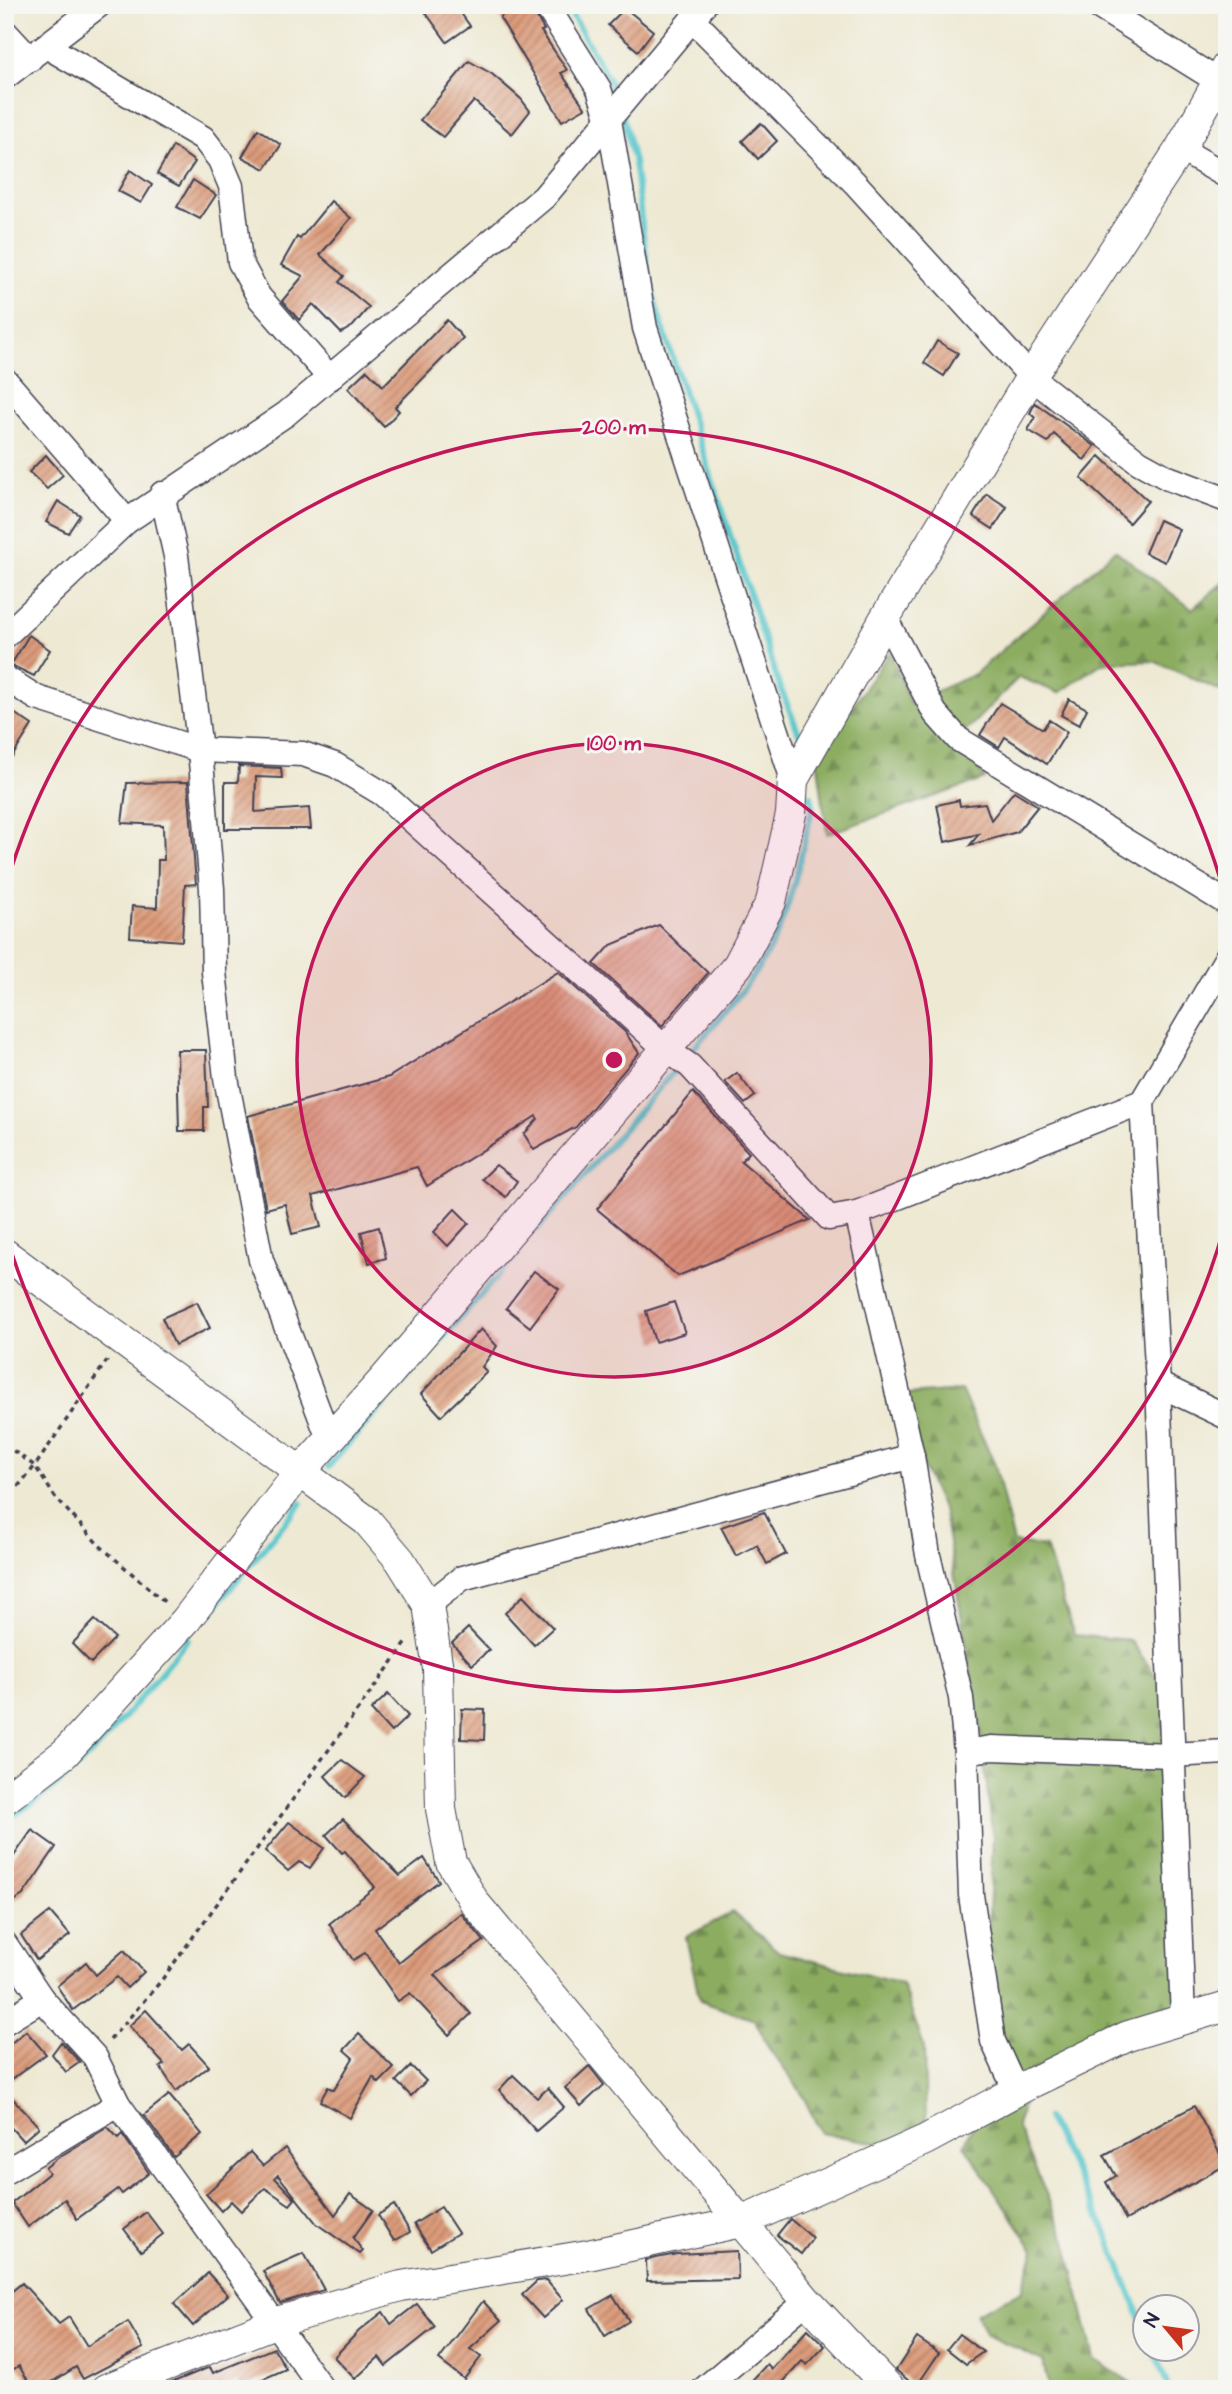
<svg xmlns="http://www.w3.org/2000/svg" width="1232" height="2394" font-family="'Architects Daughter',sans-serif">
	<defs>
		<pattern id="forest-firs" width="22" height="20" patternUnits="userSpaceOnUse" patternTransform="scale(1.75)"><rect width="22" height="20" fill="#8cad61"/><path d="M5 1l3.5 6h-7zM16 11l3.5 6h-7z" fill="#728c51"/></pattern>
		<pattern id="building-hatch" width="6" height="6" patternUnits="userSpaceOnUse" patternTransform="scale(1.75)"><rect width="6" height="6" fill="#dc9b7a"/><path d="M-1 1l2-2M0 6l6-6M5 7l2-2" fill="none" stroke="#b27e65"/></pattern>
	</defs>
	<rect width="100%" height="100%" fill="#f6f6f2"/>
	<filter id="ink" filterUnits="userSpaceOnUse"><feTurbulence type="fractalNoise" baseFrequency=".0143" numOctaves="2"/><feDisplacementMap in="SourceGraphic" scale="14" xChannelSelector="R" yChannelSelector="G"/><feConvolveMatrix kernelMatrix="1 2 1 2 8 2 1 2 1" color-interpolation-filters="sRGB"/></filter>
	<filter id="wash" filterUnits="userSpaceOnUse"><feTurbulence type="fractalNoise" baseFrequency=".00686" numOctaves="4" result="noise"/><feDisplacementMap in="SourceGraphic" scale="28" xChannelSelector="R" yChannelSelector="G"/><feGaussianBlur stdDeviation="1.57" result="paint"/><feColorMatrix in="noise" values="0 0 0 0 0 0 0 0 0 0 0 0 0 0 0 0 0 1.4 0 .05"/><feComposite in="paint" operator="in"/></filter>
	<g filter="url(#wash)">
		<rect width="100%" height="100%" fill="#eee9d3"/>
		<g fill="url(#forest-firs)" stroke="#57684e" stroke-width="2">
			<polygon points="1115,550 1192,609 1227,579 1227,694 1154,661 1102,663 1059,693 1019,677 958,739 985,779 827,834 817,757 890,652 910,703 975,674"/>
			<polygon points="961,1390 995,1465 1014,1543 1046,1547 1074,1635 1130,1640 1169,1694 1183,2005 1033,2070 1017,2126 1066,2240 1094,2359 1141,2389 1049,2389 1043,2361 986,2335 976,2313 1022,2291 1034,2250 964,2145 994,2080 985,1988 993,1839 981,1733 944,1513 907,1431 907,1394"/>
			<polygon points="733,1912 779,1952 902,1984 924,2047 926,2119 906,2148 821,2133 801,2092 770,2050 755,2020 700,2001 686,1937"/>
		</g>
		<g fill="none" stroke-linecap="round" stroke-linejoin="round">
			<g stroke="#5ac7cd" stroke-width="6">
				<polyline points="566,5 608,78 616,99"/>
				<polyline points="622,112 634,162 648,273 659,316 777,679 800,736"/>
				<path d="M687,1056C717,1020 754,983 774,940C793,899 802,850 813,806L811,796"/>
				<polyline points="538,1229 680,1064"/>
				<polyline points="328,1467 519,1252"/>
				<polyline points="211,1612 301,1503"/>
				<path d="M5,1820C82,1779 134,1705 188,1639"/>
				<polyline points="1047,2118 1105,2229 1144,2327"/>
				<polyline points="1153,2348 1169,2389"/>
			</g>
		</g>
		<g id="blocks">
			<g fill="url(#building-hatch)">
				<polygon points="437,5 455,5 470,26 447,42 426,13"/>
				<polygon points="510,5 530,5 544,30 541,31 567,70 561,73 585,108 562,121 500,18"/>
				<polygon points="625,8 653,31 638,51 608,25"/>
				<polygon points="469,61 492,74 521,99 530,111 512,134 474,101 443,137 420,120"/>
				<polygon points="761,123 777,141 758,159 742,141"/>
				<polygon points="258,129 281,145 265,169 242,157"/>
				<polygon points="173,146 195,162 179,186 157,174"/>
				<polygon points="130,170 152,185 141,203 118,191"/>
				<polygon points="193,180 216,195 200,219 177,207"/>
				<polygon points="331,201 351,218 320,255 344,276 339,282 369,307 353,326 341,333 313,304 299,320 282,301 303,276 281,265 297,237 300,239"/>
				<polygon points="447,320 463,338 395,407 399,411 384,427 348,388 367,370 383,386"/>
				<polygon points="937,341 958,353 944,376 924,363"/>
				<polygon points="1035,403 1095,446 1084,460 1054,434 1048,442 1028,430 1035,418 1030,413"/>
				<polygon points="46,455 63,475 47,489 29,472"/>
				<polygon points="1100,456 1148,501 1129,523 1081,478"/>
				<polygon points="987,494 1007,507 993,529 973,516"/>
				<polygon points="58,501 80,515 68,533 46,522"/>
				<polygon points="1159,520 1179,529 1165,562 1145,553"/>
				<polygon points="29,635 50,650 34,676 11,665"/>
				<polygon points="1069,699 1087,709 1079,725 1061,715"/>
				<polygon points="1000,703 1043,729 1049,720 1067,732 1047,764 1005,737 999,747 980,735"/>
				<polygon points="5,707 32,725 5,768"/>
				<polygon points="239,766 281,768 282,778 256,777 255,812 309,808 311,829 225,829 225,782 238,782"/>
				<polygon points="188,782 196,884 185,885 182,941 130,937 132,906 157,908 158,860 164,860 163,825 122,823 127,783"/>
				<polygon points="1014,791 1038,806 1017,832 970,845 979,834 945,842 937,805 959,800 960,806 985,803 991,820"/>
				<polygon points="659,925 708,973 662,1026 594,964 611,945"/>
				<polygon points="558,972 625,1032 639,1053 576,1127 534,1150 524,1134 538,1119 536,1116 427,1186 417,1167 313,1196 321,1227 292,1234 285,1204 266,1209 248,1116 389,1077"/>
				<polygon points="177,1050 206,1050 208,1107 204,1107 204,1131 179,1131"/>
				<polygon points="737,1073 755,1096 745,1104 725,1082"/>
				<polygon points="693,1092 749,1153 741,1161 810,1220 678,1276 597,1209"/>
				<polygon points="496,1165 517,1181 506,1197 482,1179"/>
				<polygon points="455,1209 469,1223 448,1246 434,1232"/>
				<polygon points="379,1227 386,1258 369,1263 361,1232"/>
				<polygon points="534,1271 559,1289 530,1327 506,1308"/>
				<polygon points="197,1302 210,1328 175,1345 162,1318"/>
				<polygon points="674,1302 685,1333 655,1342 646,1311"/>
				<polygon points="481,1329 497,1346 482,1367 487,1372 441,1416 421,1394"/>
				<polygon points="764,1512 786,1554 767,1564 757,1545 736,1556 721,1527"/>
				<polygon points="523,1596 553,1628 534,1645 505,1613"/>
				<polygon points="95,1620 115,1638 91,1663 72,1644"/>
				<polygon points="468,1628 489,1650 472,1665 452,1643"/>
				<polygon points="388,1694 408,1716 391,1732 371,1710"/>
				<polygon points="462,1709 485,1710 484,1740 461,1739"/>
				<polygon points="342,1760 365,1777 345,1798 325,1776"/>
				<polygon points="343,1819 400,1876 424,1858 439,1881 375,1929 399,1963 461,1913 484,1941 435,1975 471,2014 449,2035 410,1993 398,2001 365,1953 353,1960 329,1924 375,1887 345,1851 342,1853 326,1835"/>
				<polygon points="289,1822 324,1848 310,1868 299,1862 288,1871 265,1851"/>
				<polygon points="32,1830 56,1847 23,1895 5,1907 5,1869"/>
				<polygon points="50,1912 70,1935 37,1960 21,1935"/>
				<polygon points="124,1950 144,1972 127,1988 117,1977 73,2010 57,1986 86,1962 96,1975"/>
				<polygon points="146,2010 182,2050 189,2044 209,2066 176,2091 160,2067 164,2064 129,2026"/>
				<polygon points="26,2031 46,2054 5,2084 5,2048"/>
				<polygon points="359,2034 394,2068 379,2083 373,2077 350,2118 320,2101 328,2087 334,2090 353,2058 344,2050"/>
				<polygon points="61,2042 80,2062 66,2072 52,2054"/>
				<polygon points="411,2066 426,2081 411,2096 396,2081"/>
				<polygon points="589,2066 604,2085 581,2106 565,2088"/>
				<polygon points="513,2075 537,2098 548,2088 564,2107 536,2131 499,2090"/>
				<polygon points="5,2090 39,2127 23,2141 5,2121"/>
				<polygon points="169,2095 202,2134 174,2157 144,2115"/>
				<polygon points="1194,2106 1226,2165 1126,2220 1106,2182 1116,2176 1104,2155"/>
				<polygon points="108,2127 118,2138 122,2134 149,2173 122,2194 118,2189 77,2219 65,2199 28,2227 12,2203 49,2173 45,2168 59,2157"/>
				<polygon points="285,2148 335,2215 350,2194 373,2210 353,2238 363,2251 360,2254 317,2224 278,2175 275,2178 295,2199 290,2205 265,2188 241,2211 231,2201 221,2211 206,2194 250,2152 263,2166"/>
				<polygon points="394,2205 410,2232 394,2241 378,2215"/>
				<polygon points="441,2207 458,2233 431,2250 414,2224"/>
				<polygon points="146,2212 163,2234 141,2251 124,2229"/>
				<polygon points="790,2219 813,2238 801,2254 777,2235"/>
				<polygon points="737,2251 738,2279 647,2281 646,2260 677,2254"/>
				<polygon points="304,2253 324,2290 280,2303 263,2271"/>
				<polygon points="208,2273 228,2295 193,2326 174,2304"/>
				<polygon points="546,2280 563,2300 543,2318 522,2295 537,2281"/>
				<polygon points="22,2283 59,2324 69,2317 87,2346 128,2322 143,2348 83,2379 76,2367 41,2389 33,2389 19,2366 5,2374 5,2297"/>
				<polygon points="613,2295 629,2321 605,2336 589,2309"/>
				<polygon points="483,2301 501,2321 470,2349 481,2357 464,2379 439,2360"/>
				<polygon points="417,2304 435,2327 386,2366 379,2357 355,2379 334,2357 359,2331 383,2312 391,2324"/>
				<polygon points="808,2329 825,2346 807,2365 802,2361 777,2389 744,2389 767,2364 772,2369"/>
				<polygon points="959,2334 983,2352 966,2364 947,2349"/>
				<polygon points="917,2338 939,2353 916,2387 896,2370"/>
				<polygon points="274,2348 286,2369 240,2389 237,2381 220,2389 156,2389 210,2367 213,2373"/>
			</g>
		</g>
	</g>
	<g filter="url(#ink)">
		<use href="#blocks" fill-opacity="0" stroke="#414052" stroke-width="2"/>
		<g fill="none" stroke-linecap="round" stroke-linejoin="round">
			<g stroke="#414052" stroke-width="27">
				<g id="minor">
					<polyline points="546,5 599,89 609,120 645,328 793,780"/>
					<polyline points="1096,5 1218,81"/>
					<polyline points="692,19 855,183 1031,377 1139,462 1168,478 1227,500"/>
					<polyline points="5,32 30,59"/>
					<polyline points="48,47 203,138 220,160 231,186 240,262 259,297 330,378"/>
					<polyline points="5,77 99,5"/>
					<polyline points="1180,149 1227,176"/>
					<polyline points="5,380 127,521"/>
					<polyline points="162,494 176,556 200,750 212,889 214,972 226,1078 261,1260 329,1439"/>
					<polyline points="885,618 935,713 958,739 1227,903"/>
					<polyline points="5,636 127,521 286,414 544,197 704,5"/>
					<polyline points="5,678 37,698 200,750 303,754 335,765 383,794 667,1050 690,1066 829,1218 857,1213 1142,1102"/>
					<polyline points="857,1213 912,1456 928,1555 961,1698 966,1752 971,1895 993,2041 1016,2091"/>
					<polyline points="1158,1384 1227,1417"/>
					<polyline points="428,1605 462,1578 912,1456"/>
					<polyline points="966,1752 991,1748 1171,1755 1227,1752"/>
					<polyline points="5,1944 42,1999 95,2057 118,2104 322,2389"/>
					<polyline points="1183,2019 1158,1384 1142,1102 1227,957"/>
					<polyline points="5,2022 42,1999"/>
					<polyline points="5,2172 118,2104"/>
					<polyline points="704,2389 807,2301"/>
				</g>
			</g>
			<g stroke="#414052" stroke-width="32">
				<g id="tertiary">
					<polyline points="5,1254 367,1521 400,1560 428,1605 438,1669 441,1809 451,1862 475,1903 807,2301 890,2389"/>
					<polyline points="5,1799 65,1753 186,1620 299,1473 385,1378 738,965 771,902 791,814 793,780 885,618 1031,377 1180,149 1227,66"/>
					<polyline points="106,2389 277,2322 401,2286 588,2255 741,2222 925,2140 1033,2082 1128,2036 1227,2006"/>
				</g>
			</g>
			<g stroke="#414052" stroke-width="3.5" stroke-dasharray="5 5" stroke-linecap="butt">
				<polyline points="5,1445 35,1466 55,1497 98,1544 168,1605"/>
				<polyline points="5,1502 35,1466 108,1359"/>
				<polyline points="110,2040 161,1981 407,1642"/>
			</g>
			<use href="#minor" stroke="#fff" stroke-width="24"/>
			<use href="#tertiary" stroke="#fff" stroke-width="30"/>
		</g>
	</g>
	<circle cx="614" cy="1060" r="317" fill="#c2185b" fill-opacity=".12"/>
	<g fill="none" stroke="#c2185b" stroke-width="3.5">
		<circle cx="614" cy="1060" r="317"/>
		<path d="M1225 1224A633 633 0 0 1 6 1234M6 886A633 633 0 0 1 1225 896"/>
	</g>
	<circle cx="614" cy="1060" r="10" fill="#c2185b" stroke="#f6f6f2" stroke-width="3.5"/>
	<g font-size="21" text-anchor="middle" font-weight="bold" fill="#c2185b" stroke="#f6f6f2" stroke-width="6" stroke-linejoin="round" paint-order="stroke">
		<text x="614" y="434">200 m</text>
		<text x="614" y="750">100 m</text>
	</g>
	<rect width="1232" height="2394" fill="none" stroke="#f6f6f2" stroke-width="28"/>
	<g transform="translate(1166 2328) rotate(299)"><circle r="33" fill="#f6f6f2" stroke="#a1a1a9" stroke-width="2"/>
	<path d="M0-5L12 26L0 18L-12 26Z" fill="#c8321e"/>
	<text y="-10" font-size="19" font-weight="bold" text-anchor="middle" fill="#22223b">N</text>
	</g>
</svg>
